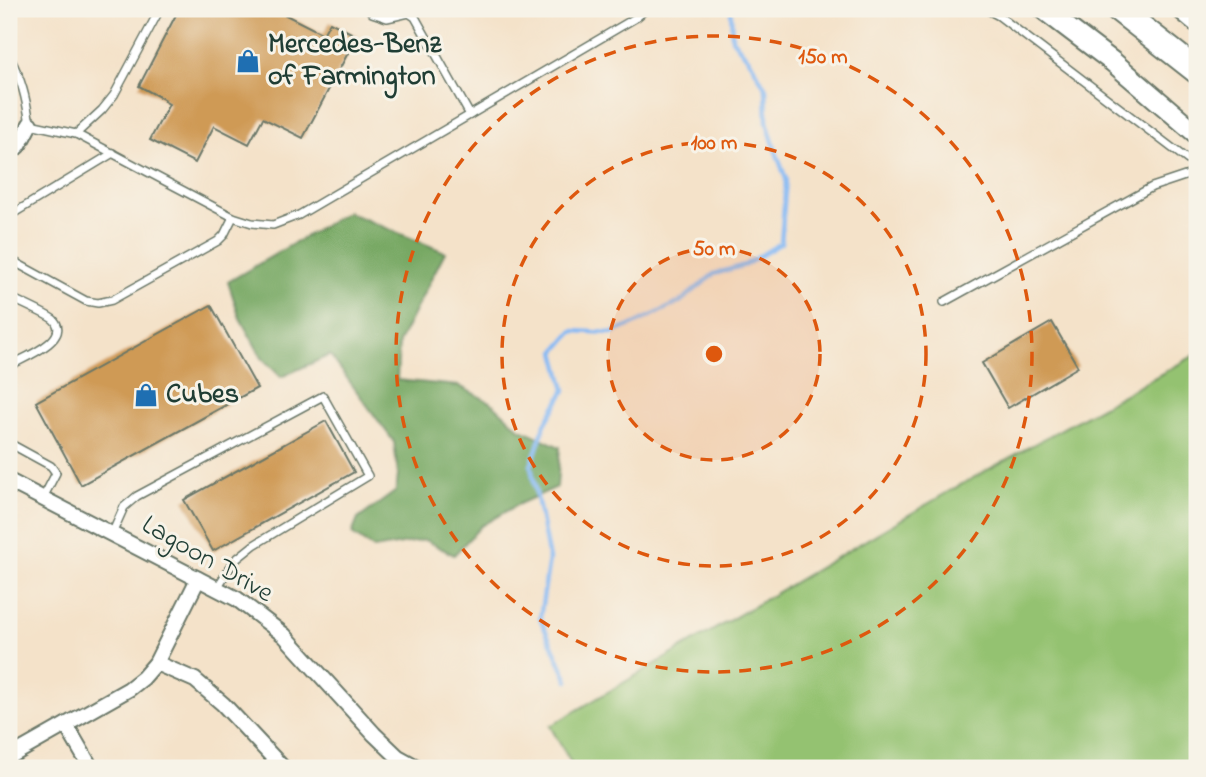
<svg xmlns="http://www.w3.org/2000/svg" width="1206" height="777" font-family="'Indie Flower',sans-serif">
	<rect width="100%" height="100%" fill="#f7f3e8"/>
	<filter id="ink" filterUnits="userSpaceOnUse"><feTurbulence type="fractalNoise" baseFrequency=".0143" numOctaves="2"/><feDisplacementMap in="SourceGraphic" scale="14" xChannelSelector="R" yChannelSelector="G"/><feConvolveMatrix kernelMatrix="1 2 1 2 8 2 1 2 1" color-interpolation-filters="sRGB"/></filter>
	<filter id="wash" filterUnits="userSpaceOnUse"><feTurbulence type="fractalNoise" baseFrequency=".00686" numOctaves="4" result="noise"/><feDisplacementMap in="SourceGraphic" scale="28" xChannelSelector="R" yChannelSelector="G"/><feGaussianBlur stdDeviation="1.57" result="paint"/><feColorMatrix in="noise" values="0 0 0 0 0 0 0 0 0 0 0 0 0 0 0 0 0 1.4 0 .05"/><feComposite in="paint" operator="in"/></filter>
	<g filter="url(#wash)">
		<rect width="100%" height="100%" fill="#f4e2c9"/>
		<polygon fill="#94c271" stroke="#5a8052" stroke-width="2" points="1197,354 1197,768 574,768 550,726 953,489"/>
		<polygon fill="#77a863" stroke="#4b724c" stroke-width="2" points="347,212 445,252 399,342 397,380 459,386 492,403 519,428 560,447 557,487 517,505 481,526 454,555 425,540 374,549 352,534 358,519 396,491 398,475 394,442 330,355 281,377 262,358 240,318 228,282"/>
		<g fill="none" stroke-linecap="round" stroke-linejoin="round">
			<polyline stroke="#86baf4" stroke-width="4.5" points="568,681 540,618 549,559 531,466 545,424 565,390 555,352 573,331 612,333 630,326 680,302 714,274 745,265 781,243 786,179 776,152 767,122 766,89 751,62 732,39 731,9"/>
		</g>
		<g id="blocks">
			<g fill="#cf9a55">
				<polygon points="179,9 274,9 323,34 330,22 357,36 303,138 263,118 249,144 214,126 195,163 150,140 169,104 164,101 165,100 139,86"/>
				<polygon points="211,305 257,388 81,485 36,402"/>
				<polygon points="1052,322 1078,367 1008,408 982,363"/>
				<polygon points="326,421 354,472 213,551 184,500"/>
			</g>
		</g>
	</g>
	<g filter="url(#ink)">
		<use href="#blocks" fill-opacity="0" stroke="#6a7768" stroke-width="2"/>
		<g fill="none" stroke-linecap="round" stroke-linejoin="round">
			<g stroke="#6a7768" stroke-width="10">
				<g id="lane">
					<polyline points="369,9 372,13 387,18 409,13 415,17 470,115"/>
					<polyline points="986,9 999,16 1197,167"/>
					<path d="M9,56C22,80 26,98 30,124L76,134L233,217L252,223L273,225L299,215L637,17L646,9"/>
					<polyline points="9,80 18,74"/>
					<polyline points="76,134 102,110 114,95 160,9"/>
					<polyline points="9,216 113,153"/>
					<polyline points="9,259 86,301 98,303 112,300 218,241 224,235 233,217"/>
					<path d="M9,297C17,301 49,315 54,320C72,340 21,359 9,366"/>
					<polyline points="944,302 1152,187 1197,172"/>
					<polyline points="9,443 51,466 56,473 43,498"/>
					<polyline points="112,534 124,507 137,496 323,396 368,476 254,545 234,561 217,588"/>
				</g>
			</g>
			<g stroke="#6a7768" stroke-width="18">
				<g id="street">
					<polyline points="9,154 19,145 30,124"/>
					<polyline points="9,481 237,599 284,635 374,734 398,757 418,768"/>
					<polyline points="156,663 195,680 223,704 283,768"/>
					<polyline points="66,725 91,768"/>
					<polyline points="9,757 129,689 143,678 156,663 198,579"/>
				</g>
			</g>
			<g stroke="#6a7768" stroke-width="23">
				<polyline id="secondary" points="1043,9 1113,62 1197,134"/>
			</g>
			<g stroke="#6a7768" stroke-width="28">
				<g id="highway">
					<polyline points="1118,9 1197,71"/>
					<polyline points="1185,9 1197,19"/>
				</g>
			</g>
			<use href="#lane" stroke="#fff" stroke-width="7"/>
			<use href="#street" stroke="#fff" stroke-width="14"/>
			<use href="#secondary" stroke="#fff" stroke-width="19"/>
			<use href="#highway" stroke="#fff" stroke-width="24"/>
		</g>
	</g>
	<circle cx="714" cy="354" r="106" fill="#de580e" fill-opacity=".12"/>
	<g fill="none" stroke="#de580e" stroke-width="3.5" stroke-dasharray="12 9">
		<circle cx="714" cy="354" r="106"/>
		<circle cx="714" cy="354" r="212"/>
		<circle cx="714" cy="354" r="318"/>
	</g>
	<defs>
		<g id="shop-bare" transform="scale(1.89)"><path d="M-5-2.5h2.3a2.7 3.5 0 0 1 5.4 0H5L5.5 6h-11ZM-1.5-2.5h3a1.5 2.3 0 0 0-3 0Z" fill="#1f6fb2" stroke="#f7f3e8" stroke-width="2.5" paint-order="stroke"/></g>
	</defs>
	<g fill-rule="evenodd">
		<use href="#shop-bare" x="248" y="61"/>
		<use href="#shop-bare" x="146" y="395"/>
	</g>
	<g text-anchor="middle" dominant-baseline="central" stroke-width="6" stroke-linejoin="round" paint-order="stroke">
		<g font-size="28" font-weight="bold" fill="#1f3d34" stroke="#f7f3e8" text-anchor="start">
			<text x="268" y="45">Mercedes-Benz<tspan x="268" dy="32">of Farmington</tspan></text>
			<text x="166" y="395">Cubes</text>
		</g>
		<g font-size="28" fill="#1f3d34" stroke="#f7f3e8">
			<text transform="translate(207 560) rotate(30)">Lagoon Drive</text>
		</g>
	</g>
	<circle cx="714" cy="354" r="10" fill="#de580e" stroke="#f7f3e8" stroke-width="3.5"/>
	<g font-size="21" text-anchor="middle" font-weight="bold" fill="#de580e" stroke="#f7f3e8" stroke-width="6" stroke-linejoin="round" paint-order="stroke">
		<text x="823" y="63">150 m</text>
		<text x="714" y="149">100 m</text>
		<text x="714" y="255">50 m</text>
	</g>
	<rect width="1206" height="777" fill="none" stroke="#f7f3e8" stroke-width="35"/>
</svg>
